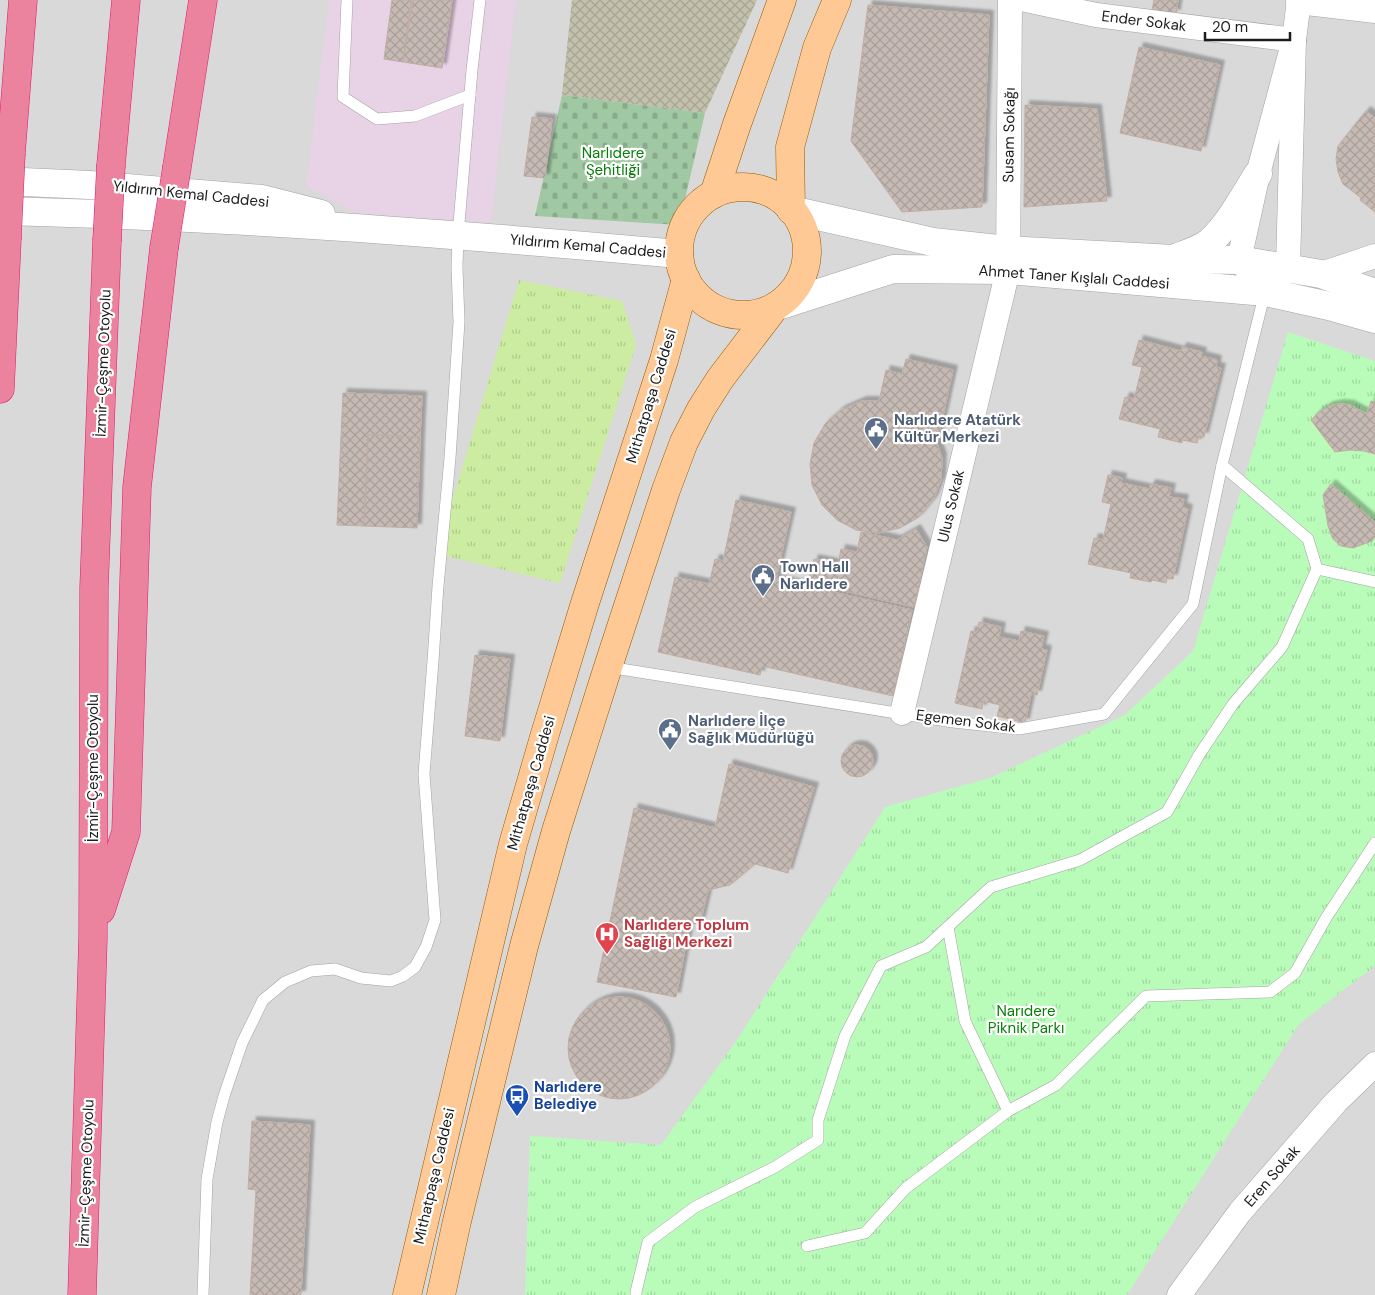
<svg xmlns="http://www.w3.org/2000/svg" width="1375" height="1295" font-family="'DM Sans',sans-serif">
	<defs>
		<pattern id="construction-cross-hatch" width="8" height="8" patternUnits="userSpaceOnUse" patternTransform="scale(1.25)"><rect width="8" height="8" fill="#c3c1ac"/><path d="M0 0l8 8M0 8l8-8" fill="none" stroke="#a7a593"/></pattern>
		<pattern id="grass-tufts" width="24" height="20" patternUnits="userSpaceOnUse" patternTransform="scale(1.25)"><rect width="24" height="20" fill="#cceca2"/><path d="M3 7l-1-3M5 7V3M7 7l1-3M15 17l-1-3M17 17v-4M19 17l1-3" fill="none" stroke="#afca8b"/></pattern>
		<pattern id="cemetery-stones" width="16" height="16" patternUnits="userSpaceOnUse" patternTransform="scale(1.25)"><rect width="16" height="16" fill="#a0c8a3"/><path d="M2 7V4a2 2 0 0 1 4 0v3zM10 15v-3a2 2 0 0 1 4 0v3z" fill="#89ab8c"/></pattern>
		<pattern id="park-tufts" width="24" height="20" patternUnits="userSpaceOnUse" patternTransform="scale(1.25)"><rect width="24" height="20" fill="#b9fcba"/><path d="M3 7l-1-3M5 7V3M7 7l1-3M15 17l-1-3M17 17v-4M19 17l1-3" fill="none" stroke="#9ed79f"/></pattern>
		<pattern id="building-cross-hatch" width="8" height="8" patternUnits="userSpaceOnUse" patternTransform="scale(1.25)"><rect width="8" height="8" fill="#c6bab4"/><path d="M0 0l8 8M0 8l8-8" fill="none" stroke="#aa9f9a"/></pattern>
		<filter id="shadow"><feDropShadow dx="4.5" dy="-4.5" stdDeviation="1" flood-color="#0004"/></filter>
	</defs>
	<rect width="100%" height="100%" fill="#eee9e1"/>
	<rect fill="#dad9d9" x="0" y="0" width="1375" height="1295"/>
	<polygon fill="#e8d2e5" points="329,0 516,0 491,222 355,213 306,186"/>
	<polygon fill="url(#construction-cross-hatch)" points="572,0 757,0 705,113 562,95"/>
	<polygon fill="url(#grass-tufts)" points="519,280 622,301 636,345 560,583 436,554"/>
	<polygon fill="url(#cemetery-stones)" points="562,95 705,113 679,225 535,216"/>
	<polygon fill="url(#park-tufts)" points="1288,332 1375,361 1375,966 1299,1024 1127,1295 525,1295 530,1136 661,1145 737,1040 885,807 990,778 1125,715 1193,651"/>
	<g fill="url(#building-cross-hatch)" stroke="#c0ada2" filter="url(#shadow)">
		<polygon points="392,0 411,0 403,62 384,59"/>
		<polygon points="413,0 452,0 442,68 403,62"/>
		<polygon points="1154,0 1178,0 1176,14 1152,10"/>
		<polygon points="868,5 989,15 982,207 902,212 851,141"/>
		<polygon points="1139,47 1220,65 1201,151 1120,133"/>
		<polygon points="1025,105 1097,109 1107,201 1024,207"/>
		<polygon points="1366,111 1374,117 1375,116 1375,212 1360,200 1361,198 1343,184 1338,172 1336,159 1338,146"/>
		<polygon points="532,117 552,119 545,178 524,176"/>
		<polygon points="1139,340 1181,351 1182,347 1202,352 1201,356 1217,360 1216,367 1221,368 1204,437 1199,436 1197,443 1182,440 1182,443 1158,437 1160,429 1119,419 1125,397 1134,399 1142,367 1132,365"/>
		<polygon points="906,359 953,370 937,443 942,458 941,480 933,500 919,517 900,528 878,533 856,530 837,520 822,505 812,485 810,464 814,443 825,424 841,410 862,401 879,401 886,370 902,374"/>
		<polygon points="343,393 422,396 420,437 368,435 364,526 337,525"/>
		<polygon points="1371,401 1375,402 1375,454 1364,451 1350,450 1335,452 1311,420 1319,412 1329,406 1340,404 1350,405 1367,414"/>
		<polygon points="368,435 420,437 417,528 364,526"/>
		<polygon points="1108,475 1122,478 1121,483 1149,489 1151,484 1171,488 1169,497 1184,499 1182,507 1188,509 1173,579 1167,578 1166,583 1152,580 1151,582 1130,578 1131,573 1088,564 1094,538 1103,540 1111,504 1102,502"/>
		<polygon points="1331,484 1375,522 1375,537 1372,541 1353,548 1341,546 1333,539 1328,526 1323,495"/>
		<polygon points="736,500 791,512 776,579 912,610 893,696 762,666 760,675 658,652 675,577 709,584 715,559 723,561"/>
		<polygon points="916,529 927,547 914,607 822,586 823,582 809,579 814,559 838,564 841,549 857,552 861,532 897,540"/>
		<polygon points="979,622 1001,627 999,637 1019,641 1021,631 1044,636 1041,649 1047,650 1037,695 1031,694 1025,723 997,716 1000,705 983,701 982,709 955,703 971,631 977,632"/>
		<polygon points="475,655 510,659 500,741 465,736"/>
		<circle cx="857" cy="761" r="16"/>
		<polygon points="729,764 814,787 788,873 755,864 730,885 708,890 700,924 690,923 676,997 597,982 634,808 715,828"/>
		<circle cx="619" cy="1048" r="51"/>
		<polygon points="252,1121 310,1125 301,1295 250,1295 256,1190 248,1189"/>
	</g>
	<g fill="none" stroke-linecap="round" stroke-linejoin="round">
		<g stroke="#a3a3a3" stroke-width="12">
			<g id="service">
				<polyline points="347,0 343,97 377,119 415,116 470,95"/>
				<polyline points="1317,569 1375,582"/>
				<polyline points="608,667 953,722 1019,729 1104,714 1193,604 1222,465"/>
				<polyline points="948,927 965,1021 1008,1111"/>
				<polyline points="807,1246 865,1233 906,1188 1008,1111 1056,1085 1146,996 1270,992 1295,973 1326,918 1375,843"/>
				<polyline points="203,1295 207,1179 217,1122 224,1096 242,1043 263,1000 285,982 311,971 335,969 361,978 391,981 403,976 415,967 426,947 435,920 424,774 433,661 438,586 450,458 459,322 457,267 458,235 472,70 480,0"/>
				<polyline points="636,1295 636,1292 648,1242 695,1207 775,1167 818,1140 818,1120 845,1036 881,966 926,947 991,887 1080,860 1167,812 1199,755 1233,704 1282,647 1317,569 1308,539 1222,465 1265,292"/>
			</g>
		</g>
		<g stroke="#a3a3a3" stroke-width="25">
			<g id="minor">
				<polyline points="1026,0 1096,15 1294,40"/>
				<polyline points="1298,2 1375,11"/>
				<polyline points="1321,274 1375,256"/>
				<polyline points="1252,275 1239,260 1258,174 1294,40"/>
				<polyline points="1275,282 1288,267 1294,40 1299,0"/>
				<polyline points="902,713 1008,270 1010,0"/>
				<polyline points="1179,1295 1240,1212 1336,1102 1375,1064"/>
			</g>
		</g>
		<g stroke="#a3a3a3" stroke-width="29">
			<g id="tertiary">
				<polyline points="0,181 90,185 262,199 321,214"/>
				<polyline points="791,210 933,242 1008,250 1174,259 1239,260 1321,274 1375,293"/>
				<path d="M0,211C227,216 453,234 679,254"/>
				<path d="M1178,257C1189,253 1201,249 1210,242C1229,225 1244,196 1258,174"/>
				<polyline points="775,307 893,269 1008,270 1266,292 1329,306 1375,319"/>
			</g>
		</g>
		<g stroke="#945800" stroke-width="29">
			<g id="primary">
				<circle cx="743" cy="251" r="64"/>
				<polyline points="714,194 737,124 782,0"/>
				<polyline points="791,210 790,147 817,48 837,0"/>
				<polyline points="407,1295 513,844 545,734 585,603 664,360 686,279"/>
				<polyline points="441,1295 457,1221 524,946 556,831 608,667 666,490 684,442 701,409 720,379 775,307"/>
			</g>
		</g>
		<g stroke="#e1196c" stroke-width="29">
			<g id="motorway">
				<polyline points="11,153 23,0"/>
				<polyline points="111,165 126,0"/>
				<polyline points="177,167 203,0"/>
				<polyline points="0,389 7,239"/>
				<polyline points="101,910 126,832 137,487 164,248"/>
				<polyline points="82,1295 93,938 94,588 107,241"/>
			</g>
		</g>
		<use href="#service" stroke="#fff" stroke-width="11"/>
		<use href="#minor" stroke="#fff" stroke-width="24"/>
		<use href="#tertiary" stroke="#fff" stroke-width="28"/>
		<use href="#primary" stroke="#ffc995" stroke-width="28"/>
		<use href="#motorway" stroke="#eb829e" stroke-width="28"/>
		<g stroke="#e1196c" stroke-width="29" stroke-linecap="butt">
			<g id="motorway-bridge">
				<polyline points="7,239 11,153"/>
				<polyline points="107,241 111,165"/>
				<polyline points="164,248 177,167"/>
			</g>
		</g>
		<use href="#motorway-bridge" stroke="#eb829e" stroke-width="28"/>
	</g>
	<defs>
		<g id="civic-pin" transform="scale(1.25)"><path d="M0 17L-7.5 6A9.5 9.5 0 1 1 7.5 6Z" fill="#5c6f8a" stroke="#fff"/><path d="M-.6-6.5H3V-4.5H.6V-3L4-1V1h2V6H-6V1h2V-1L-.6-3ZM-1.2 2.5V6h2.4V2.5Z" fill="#fff"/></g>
		<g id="hospital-pin" transform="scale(1.25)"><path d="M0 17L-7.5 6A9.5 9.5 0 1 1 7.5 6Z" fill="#e0444e" stroke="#fff"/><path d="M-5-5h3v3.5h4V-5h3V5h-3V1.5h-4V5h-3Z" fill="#fff"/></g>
		<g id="bus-pin" transform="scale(1.25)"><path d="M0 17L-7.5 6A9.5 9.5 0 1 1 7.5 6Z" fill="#1a4fb4" stroke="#fff"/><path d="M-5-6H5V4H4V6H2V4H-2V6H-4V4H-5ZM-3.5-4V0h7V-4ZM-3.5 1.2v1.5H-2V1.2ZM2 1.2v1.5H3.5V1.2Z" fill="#fff"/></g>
	</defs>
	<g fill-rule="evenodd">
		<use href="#civic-pin" x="876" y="429"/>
		<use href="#civic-pin" x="763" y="576"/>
		<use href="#civic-pin" x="670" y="730"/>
		<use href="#hospital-pin" x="607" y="934"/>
		<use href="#bus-pin" x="517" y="1096"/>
	</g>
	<g text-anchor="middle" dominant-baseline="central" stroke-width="4.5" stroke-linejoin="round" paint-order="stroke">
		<g font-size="15" fill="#1c1c1c" stroke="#fff">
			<text transform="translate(1144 21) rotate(7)">Ender Sokak</text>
			<text transform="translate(1009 135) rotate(-89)">Susam Sokağı</text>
			<text transform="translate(191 194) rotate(6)">Yıldırım Kemal Caddesi</text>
			<text transform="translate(588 246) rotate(5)">Yıldırım Kemal Caddesi</text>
			<text transform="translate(1074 277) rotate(4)">Ahmet Taner Kışlalı Caddesi</text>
			<text transform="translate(103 363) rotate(-88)">İzmir-Çeşme Otoyolu</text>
			<text transform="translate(651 396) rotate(-73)">Mithatpaşa Caddesi</text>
			<text transform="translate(951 506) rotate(-77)">Ulus Sokak</text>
			<text transform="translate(966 721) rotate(7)">Egemen Sokak</text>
			<text transform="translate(93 768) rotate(-90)">İzmir-Çeşme Otoyolu</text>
			<text transform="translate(531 783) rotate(-74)">Mithatpaşa Caddesi</text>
			<text transform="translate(86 1173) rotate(-88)">İzmir-Çeşme Otoyolu</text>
			<text transform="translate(434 1176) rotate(-77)">Mithatpaşa Caddesi</text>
			<text transform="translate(1272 1176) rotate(-49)">Eren Sokak</text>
		</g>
		<g font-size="15" fill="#057f06" stroke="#fff">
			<text x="613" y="153">Narlıdere<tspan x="613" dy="17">Şehitliği</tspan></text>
			<text x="1026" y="1011">Narıdere<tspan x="1026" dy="17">Piknik Parkı</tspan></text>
		</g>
		<g font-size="15" font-weight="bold" fill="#4e5e75" stroke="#fff" text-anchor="start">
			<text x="894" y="420">Narlıdere Atatürk<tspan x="894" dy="17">Kültür Merkezi</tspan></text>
			<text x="780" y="567">Town Hall<tspan x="780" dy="17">Narlıdere</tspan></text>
			<text x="688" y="721">Narlıdere İlçe<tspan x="688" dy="17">Sağlık Müdürlüğü</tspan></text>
		</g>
		<g font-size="15" font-weight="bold" fill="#be3a42" stroke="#fff" text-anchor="start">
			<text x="624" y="925">Narlıdere Toplum<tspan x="624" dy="17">Sağlığı Merkezi</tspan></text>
		</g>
		<g font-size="15" font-weight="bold" fill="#164399" stroke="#fff" text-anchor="start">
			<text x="534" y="1087">Narlıdere<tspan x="534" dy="17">Belediye</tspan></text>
		</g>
	</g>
	<path d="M1205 32v8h85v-8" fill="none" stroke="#1c1c1c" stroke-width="2.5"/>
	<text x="1212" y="32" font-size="15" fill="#1c1c1c" stroke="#ffffff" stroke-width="4" paint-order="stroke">20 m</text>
</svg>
